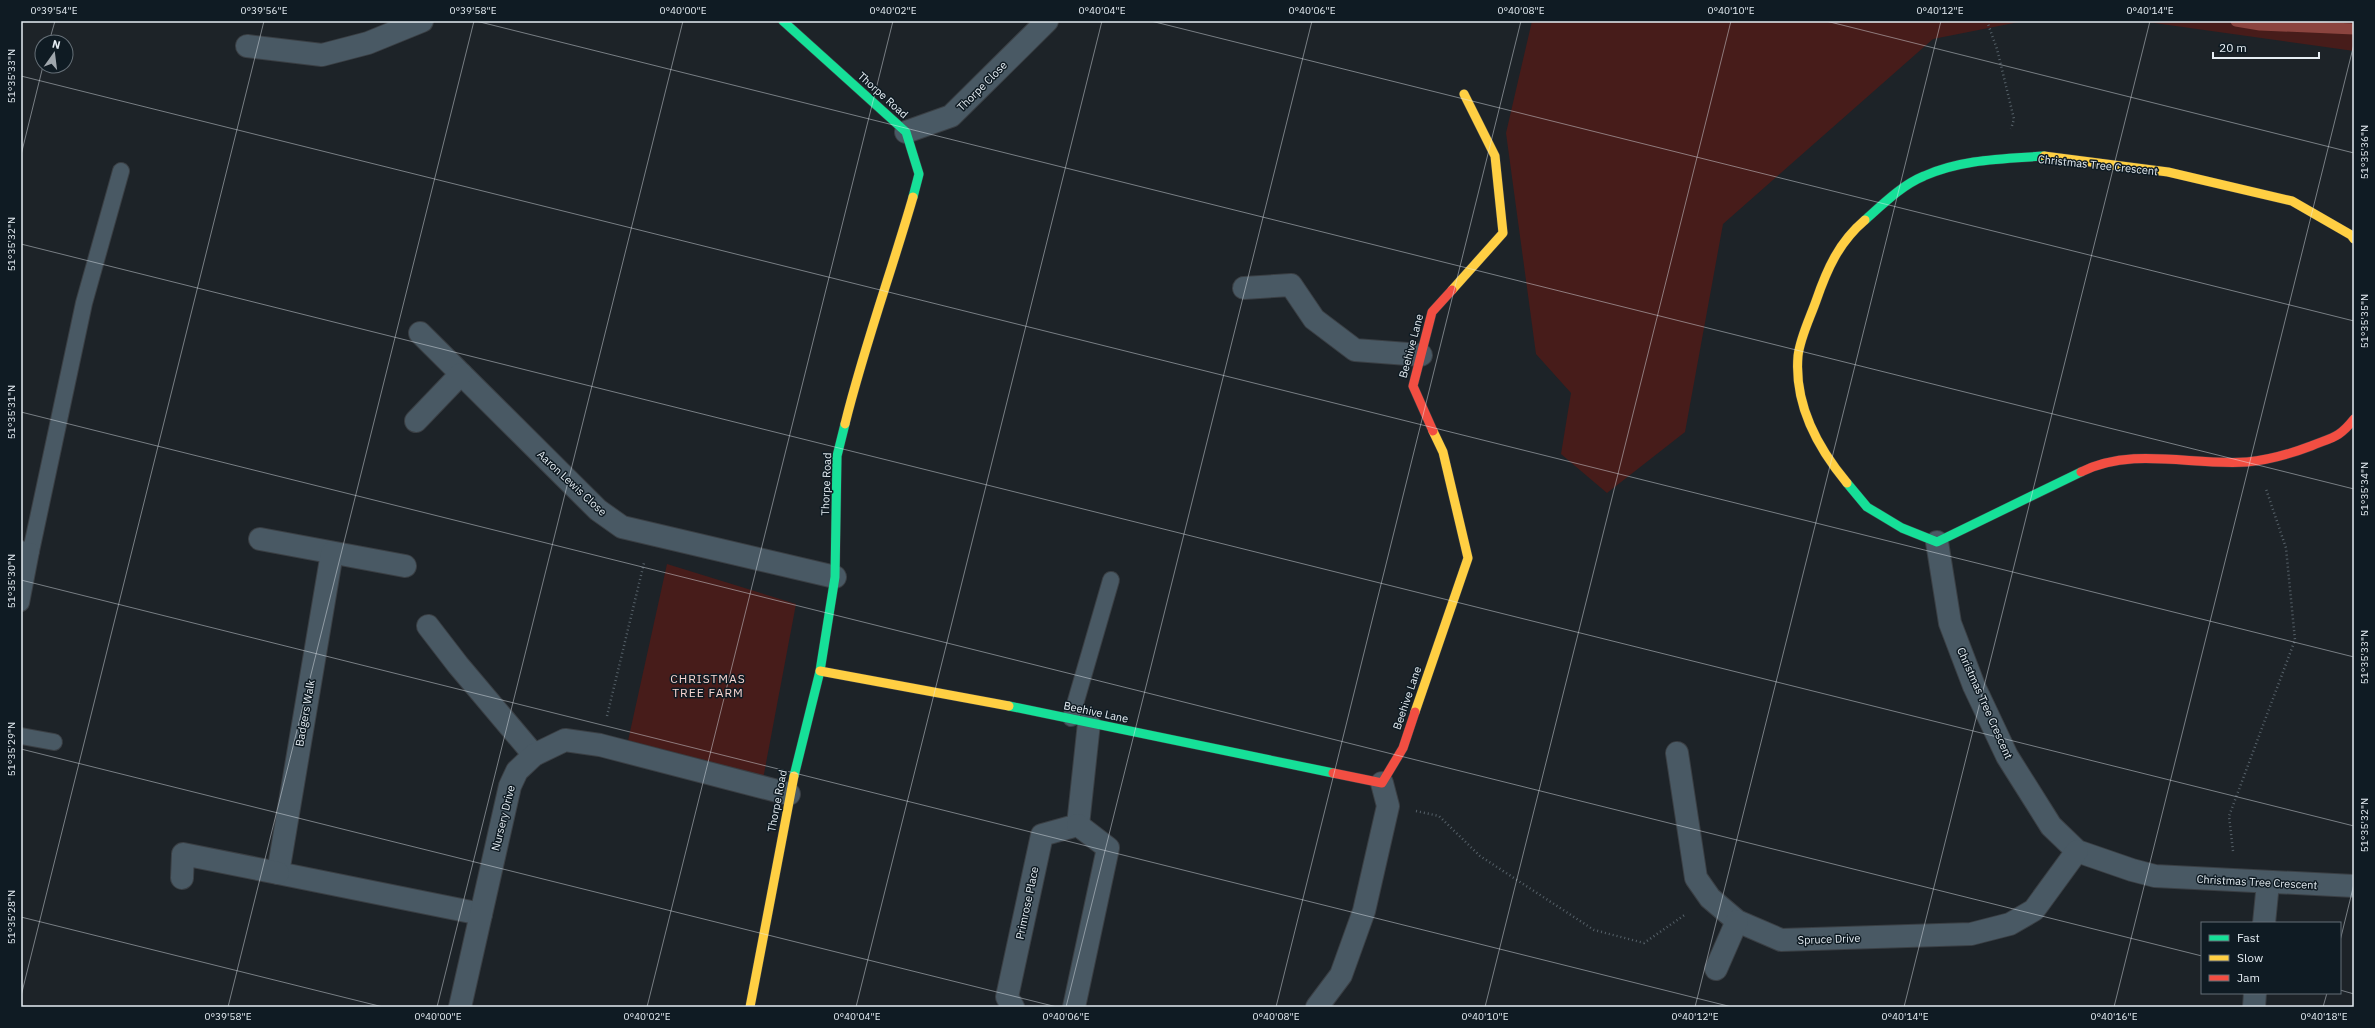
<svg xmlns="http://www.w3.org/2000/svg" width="2375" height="1028" font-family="'IBM Plex Sans',sans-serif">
	<rect width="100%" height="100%" fill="#1d2328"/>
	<g fill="#471c1a">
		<polygon points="1532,21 2024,21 1933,39 1723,224 1685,432 1607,493 1561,454 1571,393 1536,354 1506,133"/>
		<polygon points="2140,21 2354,21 2354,51"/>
		<polygon points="667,564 796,604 760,795 624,759"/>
	</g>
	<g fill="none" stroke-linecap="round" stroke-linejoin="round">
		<polyline stroke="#8b443f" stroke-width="11" points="2236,21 2260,25 2354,29"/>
		<g stroke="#3a3f44" stroke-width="18">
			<g id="lane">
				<polyline points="21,549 31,551 84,303 121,171"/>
				<polyline points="21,603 31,551"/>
				<polyline points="1071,718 1111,580"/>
				<polyline points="21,736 54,742"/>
			</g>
		</g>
		<g stroke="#3a3f44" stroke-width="24">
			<g id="street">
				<polyline points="247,46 322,55 368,43 422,21"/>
				<polyline points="906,132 951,116 1047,21"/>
				<polyline points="1244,288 1291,285 1314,319 1355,350 1421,355"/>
				<polyline points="420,333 598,510 622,527 835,577"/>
				<polyline points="416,421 461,374"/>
				<polyline points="260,539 405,566"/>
				<polyline points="1937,542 1950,623 1974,686 2007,756 2051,826 2077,851 2132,870 2155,876 2354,886"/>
				<polyline points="332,553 278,873 481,914"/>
				<polyline points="428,626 458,665 534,755"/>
				<polyline points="1677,753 1696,878 1710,898 1737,921 1781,940 1971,934 2010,924 2034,910 2077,851"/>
				<polyline points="182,878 183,854 278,873"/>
				<polyline points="2264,923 2268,883"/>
				<polyline points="1716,969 1737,921"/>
				<polyline points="460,1007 510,786 517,771 534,755 565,740 600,745 789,794"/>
				<polyline points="1013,1007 1007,997 1042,835 1078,825 1089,723"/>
				<polyline points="1074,1007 1108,848 1078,825"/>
				<polyline points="1317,1007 1341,975 1364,911 1388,806 1382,783"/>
				<polyline points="2254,1007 2255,993"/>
			</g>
		</g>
		<g stroke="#3a3f44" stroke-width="10">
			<g id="fast">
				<polyline points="783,21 906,132 919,174 913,197"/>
				<path d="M1865,220C1883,204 1902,185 1924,176C1962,159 2003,159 2044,156"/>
				<polyline points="1847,483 1867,507 1902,528 1937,542 2081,472"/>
				<polyline points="1009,706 1333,773"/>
				<polyline points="794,776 820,671 835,577 837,456 845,424"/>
			</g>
		</g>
		<g stroke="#3a3f44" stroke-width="10">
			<g id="slow">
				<polyline points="2044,156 2168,172 2292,201 2351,235 2354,239"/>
				<polyline points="1452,290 1503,233 1495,156 1464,94"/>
				<path d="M845,424C864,347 891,273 913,197"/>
				<path d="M1847,483C1817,447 1794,404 1798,356C1800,338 1810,318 1816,301C1827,269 1839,242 1865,220"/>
				<polyline points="820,671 1009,706"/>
				<polyline points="1415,712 1468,558 1443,452 1433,431"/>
				<polyline points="750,1007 794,776"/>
			</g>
		</g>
		<g stroke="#3a3f44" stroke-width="10">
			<g id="jam">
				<polyline points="1433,431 1413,386 1432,312 1452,290"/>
				<path d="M2081,472C2133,446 2191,466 2247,462C2269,460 2290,454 2311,446C2333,437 2339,438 2354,419"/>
				<polyline points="1333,773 1382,783 1403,748 1415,712"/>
			</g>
		</g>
		<g stroke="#566169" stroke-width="2.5" stroke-dasharray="1 3" stroke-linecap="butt">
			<polyline points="1987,21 1997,49 2014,119 2011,129"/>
			<polyline points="607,716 644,563"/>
			<polyline points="1416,811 1439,816 1480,856 1594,930 1644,943 1686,914"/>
			<polyline points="2233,851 2229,816 2295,640 2286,548 2266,489"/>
		</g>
		<use href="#lane" stroke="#495964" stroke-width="16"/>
		<use href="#street" stroke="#495964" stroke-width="22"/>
		<use href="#fast" stroke="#16e098" stroke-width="9"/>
		<use href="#slow" stroke="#ffcf43" stroke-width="9"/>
		<use href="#jam" stroke="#f24e42" stroke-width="9"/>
	</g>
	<path fill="none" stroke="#e6eef4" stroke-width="1" stroke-opacity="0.45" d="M476,21L2354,489M1151,21L2354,321M1826,21L2354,153M49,42L55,21M21,76L2354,657M21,155L43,66M21,244L2354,826M21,412L2202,956M21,580L1732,1007M21,749L1057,1007M21,917L383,1007M2340,941L2354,884M2340,990L2354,994M21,996L264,21M228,1007L474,21M437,1007L683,21M647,1007L893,21M856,1007L1102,21M1066,1007L1312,21M1276,1007L1521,21M1485,1007L1731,21M1695,1007L1941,21M1904,1007L2150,21M2114,1007L2354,44M2323,1007L2327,993"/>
	<g text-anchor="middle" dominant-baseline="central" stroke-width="3" stroke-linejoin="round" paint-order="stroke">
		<g font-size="11" fill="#e6eef4" stroke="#0f1b23">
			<text transform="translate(982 86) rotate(-45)">Thorpe Close</text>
			<text transform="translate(883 95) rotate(42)">Thorpe Road</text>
			<text transform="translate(2098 165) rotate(6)">Christmas Tree Crescent</text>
			<text transform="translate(1411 346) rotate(-75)">Beehive Lane</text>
			<text transform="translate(572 483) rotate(43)">Aaron Lewis Close</text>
			<text transform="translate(826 484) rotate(-88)">Thorpe Road</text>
			<text transform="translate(1407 698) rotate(-71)">Beehive Lane</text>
			<text transform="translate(1985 703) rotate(66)">Christmas Tree Crescent</text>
			<text transform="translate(1096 712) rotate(12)">Beehive Lane</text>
			<text transform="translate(305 713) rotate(-80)">Badgers Walk</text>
			<text transform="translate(777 801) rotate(-79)">Thorpe Road</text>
			<text transform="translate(503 818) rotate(-76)">Nursery Drive</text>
			<text transform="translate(2257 882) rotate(3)">Christmas Tree Crescent</text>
			<text transform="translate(1027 903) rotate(-78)">Primrose Place</text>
			<text transform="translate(1829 939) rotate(-2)">Spruce Drive</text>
		</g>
		<g font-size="12" letter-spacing="1" fill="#f8d5d1" stroke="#0f1b23">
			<text x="708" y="678">CHRISTMAS<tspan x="708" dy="14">TREE FARM</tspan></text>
		</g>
	</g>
	<rect width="2375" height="1028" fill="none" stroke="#0f1b23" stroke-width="44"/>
	<rect x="2201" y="922" width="140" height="72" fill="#0f1b23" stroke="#656f77"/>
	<rect x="2209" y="935" width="20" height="6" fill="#16e098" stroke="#656f77"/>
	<text x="2237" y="942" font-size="12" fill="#e6eef4">Fast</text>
	<rect x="2209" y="955" width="20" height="6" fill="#ffcf43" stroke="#656f77"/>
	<text x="2237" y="962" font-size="12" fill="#e6eef4">Slow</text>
	<rect x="2209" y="975" width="20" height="6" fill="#f24e42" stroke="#656f77"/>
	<text x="2237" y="982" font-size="12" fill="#e6eef4">Jam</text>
	<g transform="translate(54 54) rotate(14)"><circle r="19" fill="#0f1b23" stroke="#656f77"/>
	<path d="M0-3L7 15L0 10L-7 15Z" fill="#a0a7ad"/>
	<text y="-6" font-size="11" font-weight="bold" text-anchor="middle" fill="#e6eef4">N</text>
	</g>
	<path d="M2213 52v6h106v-6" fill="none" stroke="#e6eef4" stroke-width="2"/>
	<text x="2219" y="52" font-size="12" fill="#e6eef4" stroke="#0f1b23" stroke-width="3" paint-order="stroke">20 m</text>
	<rect x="22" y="22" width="2331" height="984" fill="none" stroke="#e6eef4" stroke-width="1.5"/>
	<g font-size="10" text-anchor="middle" fill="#e6eef4">
		<text x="54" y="14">0°39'54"E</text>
		<text x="264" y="14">0°39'56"E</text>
		<text x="473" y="14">0°39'58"E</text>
		<text x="683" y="14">0°40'00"E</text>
		<text x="893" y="14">0°40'02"E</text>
		<text x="1102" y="14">0°40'04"E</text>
		<text x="1312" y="14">0°40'06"E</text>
		<text x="1521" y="14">0°40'08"E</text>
		<text x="1731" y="14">0°40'10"E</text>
		<text x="1940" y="14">0°40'12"E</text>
		<text x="2150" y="14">0°40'14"E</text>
		<text transform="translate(11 76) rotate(-90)" y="4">51°35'33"N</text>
		<text transform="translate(2364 152) rotate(-90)" y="4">51°35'36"N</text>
		<text transform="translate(11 244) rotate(-90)" y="4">51°35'32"N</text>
		<text transform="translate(2364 321) rotate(-90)" y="4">51°35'35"N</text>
		<text transform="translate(11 412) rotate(-90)" y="4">51°35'31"N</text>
		<text transform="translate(2364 489) rotate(-90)" y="4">51°35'34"N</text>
		<text transform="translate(11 581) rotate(-90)" y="4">51°35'30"N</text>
		<text transform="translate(2364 657) rotate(-90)" y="4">51°35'33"N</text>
		<text transform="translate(11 749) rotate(-90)" y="4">51°35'29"N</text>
		<text transform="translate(2364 825) rotate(-90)" y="4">51°35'32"N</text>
		<text transform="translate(11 917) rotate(-90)" y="4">51°35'28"N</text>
		<text x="228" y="1020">0°39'58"E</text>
		<text x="438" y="1020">0°40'00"E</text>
		<text x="647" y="1020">0°40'02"E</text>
		<text x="857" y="1020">0°40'04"E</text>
		<text x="1066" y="1020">0°40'06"E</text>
		<text x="1276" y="1020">0°40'08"E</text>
		<text x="1485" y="1020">0°40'10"E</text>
		<text x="1695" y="1020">0°40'12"E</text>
		<text x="1905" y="1020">0°40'14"E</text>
		<text x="2114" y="1020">0°40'16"E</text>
		<text x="2324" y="1020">0°40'18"E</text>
	</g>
</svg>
